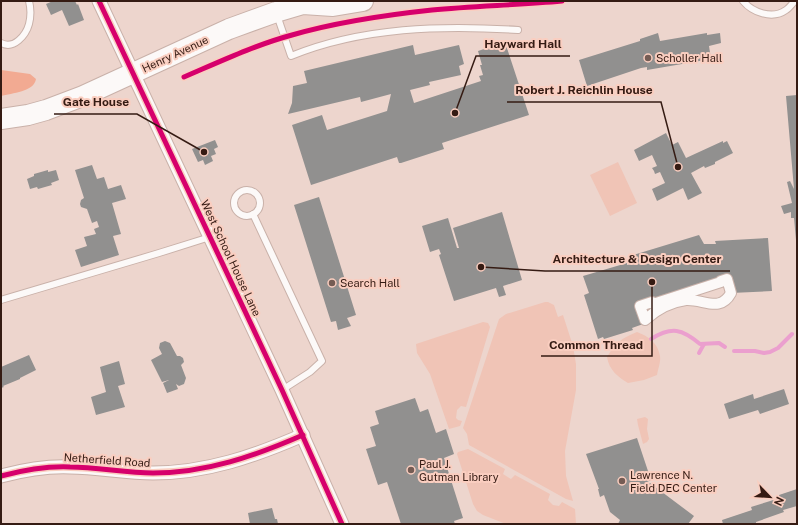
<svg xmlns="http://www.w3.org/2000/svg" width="798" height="525" font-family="'Public Sans',sans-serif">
	<rect width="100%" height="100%" fill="#edd5cd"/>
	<g fill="#f0c4b6">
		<polygon points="618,162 637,203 610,216 590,175"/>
		<polygon points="545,302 548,302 554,305 558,317 563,315 573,346 576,364 576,390 565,451 566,476 573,501 566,499 469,445 467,434 463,428 499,319 506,314"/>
		<polygon points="483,322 488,323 490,327 466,407 461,406 457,410 456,418 458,420 462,421 460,426 449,429 430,374 417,353 416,344"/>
		<path d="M637,332C648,336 658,343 660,356C661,361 658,369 657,375L644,380L628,383C618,377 609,370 607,357C615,343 622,338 637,332Z"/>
		<polygon points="645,417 648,419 647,429 649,439 647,442 643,444 638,425 637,419"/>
		<polygon points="468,449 505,469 503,474 511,479 515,475 550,494 548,500 553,505 559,506 562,502 575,509 576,524 506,524 483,515 477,511 473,504 457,454 458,452"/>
	</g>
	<path fill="#f2aa92" d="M1,70L30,74L36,79C34,92 12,93 1,96Z"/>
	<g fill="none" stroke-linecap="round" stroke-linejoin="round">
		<g stroke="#eb9fce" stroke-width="4">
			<path d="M651,339C672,326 682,329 700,344L719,343L725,347"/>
			<polyline points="734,351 755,351 764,353 770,352 778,348 792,334"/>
			<polyline points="699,353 704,344"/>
		</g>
	</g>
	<g fill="#91908f">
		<polygon points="53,1 75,1 77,5 78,4 84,20 69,26 62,10 51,15 46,4"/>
		<polygon points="658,33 660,41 707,33 707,35 720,33 721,43 709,46 711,59 647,70 647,67 641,68 587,86 579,60 640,41 640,39"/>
		<polygon points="505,42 529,115 442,143 444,149 401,163 399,163 397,157 311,185 292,125 322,115 327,130 387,111 391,94 361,102 360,97 288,114 292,103 293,86 307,83 304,71 413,45 415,55 459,45 464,64 459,66 461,75 429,82 430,85 410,90 414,103 481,81 479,76 483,75 480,65 482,65 478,51"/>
		<polygon points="797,95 797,240 796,240 794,218 791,218 791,212 784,214 781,206 792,203 787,182 790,181 794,189 786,96"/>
		<polygon points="666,133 672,145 678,142 686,158 723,141 723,143 727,141 733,153 715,162 715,164 705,168 704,166 691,173 702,193 688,200 683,188 657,201 652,189 665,183 660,172 655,174 654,171 652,168 657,166 652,155 639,161 634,150"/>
		<polygon points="215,140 218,147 214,149 216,154 211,156 213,161 205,165 203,160 198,162 192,149"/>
		<polygon points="92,165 97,179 104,177 108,189 121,185 126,199 112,203 121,234 113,236 119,255 81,267 75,250 87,246 84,237 96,234 94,229 99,227 97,221 92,223 87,209 81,207 80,204 81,200 84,198 75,170"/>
		<polygon points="48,170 48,172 56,170 59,180 51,183 52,185 38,189 37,187 30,189 27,179 34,176 34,174"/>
		<polygon points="319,197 356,315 347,318 351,326 338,330 336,321 331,322 294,205"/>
		<polygon points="502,212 522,280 503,286 506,295 499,297 496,288 454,301 439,255 441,254 439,249 430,252 422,226 448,218 457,248 459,248 453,228"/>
		<polygon points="699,235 704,244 716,244 715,241 768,238 772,291 731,293 727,279 640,306 646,323 632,328 633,330 604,339 603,337 598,339 584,295 589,293 583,276 627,263 627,265 634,263 630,256"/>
		<polygon points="165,341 170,343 177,356 180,356 183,358 184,362 181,365 186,378 184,384 179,386 176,384 178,389 167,393 163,383 169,380 162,382 151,360 162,354 159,348 160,343"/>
		<polygon points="29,355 36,370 20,378 20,379 3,386 4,387 1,388 1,367"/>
		<polygon points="119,361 125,384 118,386 125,407 96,415 91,397 106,392 100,367"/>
		<polygon points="784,389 789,404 760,414 758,410 729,419 724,404 753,394 754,399"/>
		<polygon points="415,398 420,412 428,409 436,433 446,429 454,454 444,458 463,518 454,521 455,524 401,524 387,482 378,485 366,449 376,446 370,427 379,424 375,411"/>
		<polygon points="637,438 651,480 647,482 648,485 650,483 694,516 688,524 618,524 620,520 610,512 604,495 600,497 598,489 599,489 586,454"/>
		<polygon points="797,489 797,506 783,510 784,512 756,522 756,524 723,524 722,520 752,510 751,507 780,498 779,495"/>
		<polygon points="272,508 275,519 277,519 278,524 250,524 248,513"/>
	</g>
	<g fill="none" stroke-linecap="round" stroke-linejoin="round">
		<g stroke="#c9b1a9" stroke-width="8">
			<g id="service">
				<path d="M743,1C752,12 772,20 786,10C789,8 792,4 795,1"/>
				<path d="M277,15L291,56C362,27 443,25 518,30"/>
				<path d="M1,43C14,50 26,35 29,24C31,16 31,9 29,1"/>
				<circle cx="247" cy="203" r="13"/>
				<polyline points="253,214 322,361 310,372 282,390"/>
				<polyline points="1,300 159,253 210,237"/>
			</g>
		</g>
		<g stroke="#c9b1a9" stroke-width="12">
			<path id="pedestrian" d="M727,279L731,293C720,313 704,299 686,300C670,302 656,310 645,320L640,306L652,302L653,304L721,282V281Z"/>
		</g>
		<g stroke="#c9b1a9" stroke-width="15">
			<g id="minor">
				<polyline points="99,1 282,390 342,524"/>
				<path d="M1,476C24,470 47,466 70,467C98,467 125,473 153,473C206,473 255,456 303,435"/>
			</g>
		</g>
		<g stroke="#c9b1a9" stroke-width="22">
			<polyline id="primary" points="1,119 28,115 46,110 83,96 229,29 276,12 303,4 333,6 363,1"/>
		</g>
		<use href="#service" stroke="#fcf9f8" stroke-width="6"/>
		<use href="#pedestrian" stroke="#fcf9f8" stroke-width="10"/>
		<use href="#minor" stroke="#fcf9f8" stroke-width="13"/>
		<use href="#primary" stroke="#fcf9f8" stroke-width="20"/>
		<g stroke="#facec0" stroke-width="8">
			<g id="cycleway">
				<polyline points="99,1 282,390 342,524"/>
				<path d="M184,77C219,62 255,45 292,35C337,22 385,15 432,10C475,6 519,5 562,1"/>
				<path d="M1,476C24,470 47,466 70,467C98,467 125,473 153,473C206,473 255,456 303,435"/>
			</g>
		</g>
		<use href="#cycleway" stroke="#d6006c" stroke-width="5"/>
	</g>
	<g fill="#755c54" stroke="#facec0" stroke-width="1.5">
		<circle cx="648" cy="58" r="4"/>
		<circle cx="332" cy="283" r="4"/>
		<circle cx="411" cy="470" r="4"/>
		<circle cx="622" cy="481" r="4"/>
	</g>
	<g text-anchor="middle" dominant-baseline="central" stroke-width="4" stroke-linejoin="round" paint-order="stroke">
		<g font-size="11" fill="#351b13" stroke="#facec0">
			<text transform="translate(175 54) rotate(-25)">Henry Avenue</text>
			<text transform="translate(231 258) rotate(65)">West School House Lane</text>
			<text transform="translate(107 460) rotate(4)">Netherfield Road</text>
		</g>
		<g font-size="11" fill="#351b13" stroke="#facec0" text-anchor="start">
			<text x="656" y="58">Scholler Hall</text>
			<text x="340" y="283">Search Hall</text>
			<text x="419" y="464">Paul J.<tspan x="419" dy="13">Gutman Library</tspan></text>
			<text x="630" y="475">Lawrence N.<tspan x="630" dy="13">Field DEC Center</tspan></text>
		</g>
	</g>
	<path fill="none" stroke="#351b13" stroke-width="1.5" d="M455 113L476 56H570M678 167L661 102H507M204 152L137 114H54M481 267L545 271H730M652 282L652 356H541"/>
	<g fill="#351b13" stroke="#facec0" stroke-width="1.5">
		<circle cx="455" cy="113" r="4"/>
		<circle cx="678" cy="167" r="4"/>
		<circle cx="204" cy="152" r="4"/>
		<circle cx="481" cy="267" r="4"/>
		<circle cx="652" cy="282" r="4"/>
	</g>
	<g font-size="12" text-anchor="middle" font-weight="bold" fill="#351b13" stroke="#facec0" stroke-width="4" stroke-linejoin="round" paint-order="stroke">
		<text x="523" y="48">Hayward Hall</text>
		<text x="584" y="94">Robert J. Reichlin House</text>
		<text x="96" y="106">Gate House</text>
		<text x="637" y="263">Architecture &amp; Design Center</text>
		<text x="596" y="349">Common Thread</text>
	</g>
	<rect width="798" height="525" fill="none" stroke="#351b13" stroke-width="4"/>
	<g transform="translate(770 497) rotate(115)" stroke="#facec0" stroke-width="3" paint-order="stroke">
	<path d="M0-3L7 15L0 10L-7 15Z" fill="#351b13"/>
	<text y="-6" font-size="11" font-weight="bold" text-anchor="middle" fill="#351b13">N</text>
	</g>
</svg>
